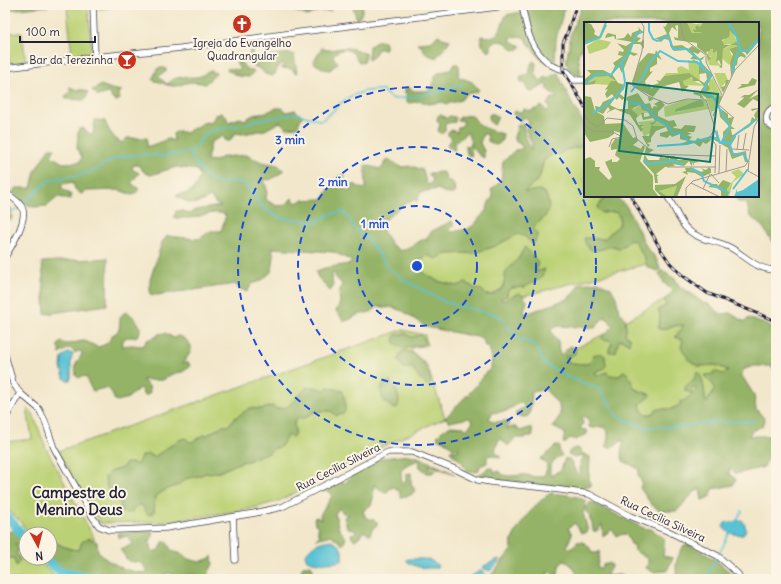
<svg xmlns="http://www.w3.org/2000/svg" width="781" height="584" font-family="Delius,sans-serif">
	<rect width="100%" height="100%" fill="#fcf5e5"/>
	<filter id="ink" filterUnits="userSpaceOnUse"><feTurbulence type="fractalNoise" baseFrequency=".025" numOctaves="2"/><feDisplacementMap in="SourceGraphic" scale="8" xChannelSelector="R" yChannelSelector="G"/><feConvolveMatrix kernelMatrix="1 2 1 2 8 2 1 2 1" color-interpolation-filters="sRGB"/></filter>
	<filter id="wash" filterUnits="userSpaceOnUse"><feTurbulence type="fractalNoise" baseFrequency=".012" numOctaves="4" result="noise"/><feDisplacementMap in="SourceGraphic" scale="16" xChannelSelector="R" yChannelSelector="G"/><feGaussianBlur stdDeviation="0.9" result="paint"/><feColorMatrix in="noise" values="0 0 0 0 0 0 0 0 0 0 0 0 0 0 0 0 0 1.4 0 .05"/><feComposite in="paint" operator="in"/></filter>
	<g filter="url(#wash)">
		<rect width="100%" height="100%" fill="#f2e7cb"/>
		<g fill="#bbd175" stroke="#6e7a58" fill-rule="evenodd">
			<polygon points="80,5 88,5 92,53 72,56 67,7"/>
			<polygon points="6,32 22,33 26,62 10,64"/>
			<path d="M585,144V196H606L597,208L602,213L616,212L620,218L619,225L604,239L585,238L586,244L599,249L612,246L628,239L635,241L645,259L646,264L523,296L520,294C513,295 508,300 502,301L501,298C511,286 510,288 525,287L534,272L525,247L518,259L506,271L504,288L492,295H486L466,283L457,286L437,281L421,271L416,266V263L427,255L436,259L445,254L473,253L493,247L518,234L524,236L532,242L537,235L533,227L545,217L523,193L539,179L544,160L553,154H560L565,150L580,147Z"/>
			<polygon points="665,299 666,306 659,309 660,318 658,328 659,329 665,329 672,326 684,325 683,340 698,366 716,365 728,370 723,374 704,376 714,385 715,389 706,404 703,383 695,378 685,387 693,387 696,388 695,392 681,405 671,409 658,409 652,414 646,414 641,410 640,404 651,395 635,389 628,374 623,371 619,376 609,375 597,376 595,374 597,371 603,369 595,354 589,363 586,364 570,363 565,357 575,354 576,348 606,333 601,338 610,340 612,343 609,349 619,340 623,340 629,343 630,338 625,334 626,328 625,321"/>
			<path d="M402,330L425,335L427,345L412,348L411,351L427,365L445,418L386,445L279,501L250,509L165,522L100,523L58,451ZM406,334L411,337L422,345H415L405,349ZM312,387L325,390L331,411H320L313,412L307,417L297,419L294,422L295,432C293,433 291,433 289,435C282,440 284,448 274,448L269,453L261,455L248,461L241,462L219,472L205,473L199,476L189,478L185,479L179,485L165,490L156,496L155,498L154,512L147,514L143,505H139L132,509L121,512L120,501L111,497L109,495L105,478L109,472L122,468L126,463L137,465L148,454L154,457L179,440L192,442L204,435H207L222,426H228L235,418L250,408L262,409L272,406L277,409L287,407L306,388Z"/>
			<path d="M27,408L33,414L46,448L94,538V541L89,538L82,542L79,550C68,550 60,545 50,539V534H29L19,520L5,507V442L32,439Z"/>
			<polygon points="15,542 26,549 26,558 34,558 34,560 47,568 53,575 59,576 68,579 5,579 5,558 14,558 16,565"/>
		</g>
		<g fill="#94b366" stroke="#5b6a50">
			<polygon points="5,5 49,5 48,6 7,10 5,10"/>
			<polygon points="97,5 128,5 100,9 97,7"/>
			<path d="M289,5H331L329,6L331,11H318L307,16C305,15 303,14 301,13C295,11 291,12 289,5Z"/>
			<polygon points="354,5 365,5 363,6 361,15 357,20 353,7"/>
			<path d="M542,5H565L556,39L555,60L547,62L541,60L524,37L510,38L511,41L521,46L519,49L513,50C506,42 501,38 491,44V50L489,52L482,45L481,39L482,36C500,40 500,28 506,15C519,12 531,12 542,5Z"/>
			<polygon points="582,5 776,5 776,106 765,118 775,132 774,142 776,145 776,243 772,242 763,227 750,216 747,204 745,202 738,202 734,196 758,196 758,23 585,23 585,44 578,54 581,74 578,76 572,73 566,63 571,33"/>
			<path d="M439,35L442,38L450,40C447,46 440,52 436,58L426,54L422,47L419,45L417,43L431,42L437,36Z"/>
			<polygon points="376,41 384,41 385,44 385,49 378,49 373,57 368,60 369,46 374,44"/>
			<path d="M251,47L253,50L251,58C254,60 256,62 260,62C262,61 266,58 268,57C274,55 289,52 294,55L297,73H295L291,69L281,68L284,65L282,64L279,65L275,74L272,76L265,74L262,70L248,63Z"/>
			<path d="M322,48C329,52 333,49 341,48C349,47 359,50 366,54L364,62H359L352,52L344,49C339,51 334,52 333,57L338,63L330,70L324,69L314,63V61Z"/>
			<polygon points="237,61 241,62 246,69 251,70 254,72 249,77 238,76 227,70 228,68 237,70 240,69 237,65"/>
			<path d="M533,61L536,63L535,73L540,81L546,77L548,79L552,75L558,73L573,106L577,111L585,127V144L580,147L565,150L560,154H553L544,160L539,179L524,192L540,190L546,194L548,201L549,207L545,217L533,227L537,235L535,242L532,243L524,236L518,234L493,247L473,253L445,254L436,259L427,255L416,263V266L421,271L437,281L457,286L466,283L476,289L482,290L486,295H492L503,288L506,271L518,259L525,247L538,262L537,268L535,272L545,269L541,278L525,287L511,288L508,290L507,296L501,298L502,301L505,300L514,295L520,293L527,301L524,311L526,314L567,299L574,293L579,284L599,282L611,288L616,297L619,311L625,318L626,328L625,334L630,338L629,344L623,340H619L616,352H609V349L612,343L610,340H604L601,338L613,326L607,318H603L595,328L560,326L553,328L551,330C552,335 556,338 558,342C559,347 557,350 561,355L570,346L576,348L575,354L565,357L570,363L586,364L589,363L595,354H602L605,356L606,366L603,369L596,371L595,374L597,376L607,372L609,375L619,376L623,371L628,374L635,389L651,395L640,404L641,410L646,414H652L658,409H671L680,405V402L685,400L695,392L696,388L693,387L691,393L685,391V387L695,378L697,372C705,377 704,395 706,403C716,387 718,389 704,375L713,374L714,371L723,374L728,370L716,365L698,366L689,360L681,347L683,340L675,337L684,325L672,326L665,329H659L658,328L660,318L659,309L666,306L665,299L673,291L664,283L659,273L661,270L675,279L680,287L689,292L703,303L709,304L721,314L730,313L743,321H747L748,318L776,328V369H773L770,366H753L743,370L742,376L754,395L756,409L764,418L765,421L762,426L752,431L749,436H776L764,467L736,474L731,468L729,474L736,479L733,485L713,489L710,497L702,500L700,489L693,493L677,511H660L651,504L640,488L642,482L638,476L639,469L623,461L621,453L624,440L609,448L606,446C608,440 611,429 602,427C597,426 595,430 589,427V421L584,416L582,418L583,424L580,429L586,430L588,433L576,440L570,438L566,443H563L565,433L553,427L560,415L559,405L545,389L532,392L531,406L529,415L526,417L516,416V412L525,407L521,402L506,411L492,413L489,419L494,422L508,421L509,424L507,429L512,427H516L520,431L529,428H532L533,435L526,438H515L508,446L501,439L498,441L495,451L501,458L491,455L487,456V463L480,466L478,472L466,471L462,462L451,453L450,450L457,451L459,449L453,448L445,441L438,439L437,436L442,431L451,426L464,427L466,430L473,422L471,419L468,418L450,422L445,418L475,387L485,373L491,369L492,359L489,347L485,346L483,340L477,337L426,327L403,311L390,307L386,308L379,306L371,312L357,315L349,320L344,321L336,311L340,303L339,293L342,284L335,277L336,273L332,274L333,288L330,291L317,276L316,271L325,268L349,264L352,261L334,252L272,248L274,257L272,271L261,281L252,284L247,292L238,288L236,284L157,295L150,294V280L162,242L167,236L199,239L210,231H221L226,215C216,209 201,217 191,218C186,218 180,218 174,218L176,211H183L189,214L195,210L221,206L215,203L211,197C192,206 194,206 176,196L179,194C192,195 195,187 200,176L197,170L176,167L151,175L145,173L138,165H135L132,167L133,170L139,173L131,183L139,189L135,194L132,195L119,190L87,191L81,194L75,189L73,182L63,184L61,187L71,195V199L58,197L47,206L33,207L22,202L13,193L15,188H31L35,171L49,148H55L51,156L63,163L80,162L82,157L77,149L78,132L79,129L83,128L90,134H93L95,120L105,121C108,130 114,140 123,143L127,138H147V147L168,139L174,141L173,134C177,130 180,131 185,133L205,122L211,123L216,114L219,115L221,112L226,116L228,122L240,118L245,120L253,115L266,113L275,108H282L287,112L295,110L302,116L297,127L287,128L280,122L265,130L242,134L235,133L230,141H226L223,136L211,142L207,160L215,161L223,157L246,155L262,162L278,165L284,171L270,180L264,179L267,190L266,200L277,206L286,205L292,198L296,203L302,200L323,199L330,188L333,179L338,182L340,176L343,175L345,176L343,186L347,191L354,184L363,189L366,188L365,165L380,169L383,167L385,161L388,159L401,167L411,166L423,170L426,183L428,185L433,181L432,178L429,176V173L442,172L445,174L446,180L452,182L454,185L455,191L453,194H447L438,189L421,192L417,201L413,200L407,202L383,221V231L392,245L401,251L424,239L427,241L426,239L432,231L452,221L454,226L450,230L452,232L468,229L474,225L487,209L489,202L493,197L491,190L501,181L503,162L515,150L522,149V146L514,140V137L518,125L521,124L524,125V132L531,150L532,144L526,130L529,121L525,117L520,121L513,114L514,111L523,112L524,109L531,111L542,106L547,111L550,109L547,104L552,98H558L548,90L546,84L532,92L528,90L525,85L527,82H521L520,78L529,73L531,64Z"/>
			<path d="M455,64H458C460,68 460,70 458,74L459,77L472,82L479,90L476,92L466,94L461,100L450,103L447,104L443,102L428,104L421,101L410,103L407,102L406,99L407,95L405,93V89L408,87L414,91C417,91 428,91 429,90C435,84 432,74 441,72C444,71 447,71 450,70Z"/>
			<path d="M158,68H165L166,69V72L161,74L159,77L161,79L167,84C170,82 173,79 176,78C185,75 200,81 206,72L211,71L216,73C214,76 208,81 205,84C199,82 191,82 185,83C181,85 178,86 173,86C166,86 161,81 154,81L153,80V78Z"/>
			<polygon points="101,85 111,89 122,91 118,91 120,99 117,101 112,99 110,94 108,93 98,96 92,90 97,88"/>
			<polygon points="70,87 77,90 84,90 88,92 87,97 83,100 66,99 65,96 71,91 69,88"/>
			<polygon points="440,114 447,119 449,116 455,117 455,122 448,123 445,124 445,131 442,134 438,131 440,124 437,120 438,116"/>
			<polygon points="490,114 494,114 498,117 494,125 489,121 488,117"/>
			<path d="M472,115C480,129 489,130 503,134C502,140 502,144 495,145L488,141L487,134H483L480,143L484,151V158L479,155L472,146L471,152L472,155L469,156L467,154L465,146L470,145L471,142L467,132L459,140L454,143L455,150L451,149L447,144L451,141L452,138L448,135V132L451,130L457,132L458,127L462,126L464,121L457,120C461,115 466,116 472,115Z"/>
			<polygon points="606,196 616,196 627,207 647,248 656,258 660,269 657,271 647,267 645,259 635,241 629,239 625,245 619,248 612,246 599,250 591,250 586,244 584,238 604,239 619,225 620,218 616,212 602,213 597,208"/>
			<polygon points="5,203 11,208 12,219 9,221 5,220"/>
			<polygon points="108,258 107,305 45,314 42,262"/>
			<path d="M126,312C133,315 145,327 138,335C132,341 125,331 121,346L132,345L142,346L145,344L146,341L149,339L156,337L158,334L165,333L174,338L177,336C181,336 182,337 185,339C197,348 189,354 183,363H189L190,367L182,372L172,374L163,380H142L149,386L150,393L147,395H143L142,388L138,389L128,398L117,401L114,399C110,384 105,388 93,391C89,387 89,381 86,377L82,376L79,378L76,376L75,366L82,354L81,351H78L75,353L70,348L67,349L59,354L60,351L58,348V345L61,342C68,347 76,341 84,341C89,342 93,345 97,347C103,346 110,343 111,336C114,334 118,332 119,329C121,322 117,316 126,312Z"/>
			<path d="M399,334H406L411,337L421,335L425,340V343L422,345H415L405,349C397,346 394,346 394,336Z"/>
			<path d="M405,351C414,352 424,362 427,370C429,374 430,379 431,383L427,385L424,383L414,372V368H404L398,360L401,352Z"/>
			<path d="M390,381C396,389 402,398 397,408L394,409C384,402 380,399 382,386Z"/>
			<path d="M312,387L325,390L328,387L343,391C344,397 348,410 343,414C342,414 337,415 336,416L331,411H320L313,412L307,417L298,419L294,422L295,432L294,436L291,437L288,435L281,446L277,448H274L269,453L261,455L248,461L241,462L219,472L205,473L199,476L189,478L185,479L179,485L165,490L156,496L155,498L154,512L151,514H147L142,505H139L133,509L132,512L128,513L121,512L120,501L111,498L109,495L105,478L109,472L122,468L126,463H134L137,465L141,456L148,454L154,457L179,440L186,438L188,441L192,442L204,435H207L222,426H228L235,418L250,408L262,409L272,406L277,409L287,407L306,388Z"/>
			<path d="M556,446H559L560,447L559,451L562,456C561,456 556,458 556,459C551,462 549,470 550,475H552L561,470L565,458L570,460L575,470L578,474L580,473V461L584,458V456L575,457L568,455C569,449 573,449 578,448L584,454L590,457L589,478L591,486L584,487L583,490L482,478L479,477L478,475L485,471L488,467L493,468L495,473L498,471C507,480 516,474 526,475C532,476 536,478 542,476C545,475 546,472 547,468C547,463 545,462 540,459C547,456 550,449 556,446Z"/>
			<path d="M409,455L418,457L455,474L429,465V468L436,470L432,473H427L419,466L420,462L418,460C402,468 399,465 402,484L406,481V474L411,473V483L415,491L411,495L401,497L399,491L394,487L391,488L387,492H382L374,484L373,499L371,505L363,511L366,518L374,520L378,524L372,529L370,535L364,531L361,535L355,540L352,538L351,534L356,533V531L347,527L344,517L349,515L343,513L339,508L335,514L339,529L346,538L343,545L331,535L316,539L320,535L318,533V526L315,524L314,518L317,517L321,520L320,515L332,496L328,491L321,492L322,489C329,487 335,483 343,481L344,484L348,480L352,473L381,458Z"/>
			<path d="M551,493L575,496L586,501L583,513L588,531L585,533H581L575,523L568,528L572,534L567,546L570,549L577,542C585,541 589,545 592,553H597L600,551L597,567L601,568L604,564L608,563L612,565L606,576L619,575L623,576V579H579C575,570 574,565 564,561L559,566L558,575L554,576L552,573L547,572L550,579H488L512,549C512,546 511,543 512,540C518,525 537,501 551,493Z"/>
			<polygon points="591,502 643,528 651,529 664,538 664,548 663,556 673,558 667,571 653,572 646,568 648,564 648,559 635,551 634,545 631,544 627,535 624,534 616,536 614,531 611,530 603,536 602,525 600,527 597,531 593,531 592,523 590,520 589,515 586,512 585,508"/>
			<path d="M5,531L7,532L14,531C21,536 26,541 26,549L15,543L18,550L16,553L20,560L16,566L14,558H5Z"/>
			<path d="M152,531L153,536C148,541 150,546 152,552C159,551 161,549 163,542L166,541L172,551L182,554L188,559L200,562L210,558L212,556L213,564L206,578L192,574L178,578L169,573L164,575L162,579H121L119,577L102,572L88,576L57,571L41,558H50V539C59,545 68,550 79,550L82,542L89,538L97,542L98,551L107,560L124,569L140,573L148,572L142,563L128,561L120,549L132,545L128,536L119,538L117,533Z"/>
			<path d="M684,545H690L716,560L731,573L736,579H675C677,574 676,572 676,566C676,560 681,550 684,545Z"/>
			<polygon points="311,565 313,569 312,579 298,579 303,566"/>
		</g>
		<g fill="#59c3d4" stroke="#3e7288">
			<path d="M68,353L73,354C69,362 72,370 71,379L68,381L64,378L61,367L62,357Z"/>
			<path d="M742,520L745,525L746,530L742,535C734,534 728,534 723,527L725,523Z"/>
			<path d="M331,540C342,547 343,548 342,561C330,563 318,565 307,560L305,555C312,545 318,542 331,540Z"/>
			<path d="M408,559C418,559 431,557 438,566L436,568C426,568 413,568 406,560Z"/>
			<polygon points="501,559 490,571 482,568 482,567 496,560"/>
			<path d="M480,571L483,572L486,575L482,579H467C471,575 476,574 480,571Z"/>
		</g>
		<g fill="none" stroke-linecap="round" stroke-linejoin="round">
			<g stroke="#59c3d4" stroke-width="1.5">
				<polyline points="190,152 193,160 205,175 213,182 221,183 236,182 245,184 263,208 279,218 302,220 314,223 330,214 343,212 350,220 355,229 367,239 377,251 387,267 406,281 445,302 499,316 518,338 535,345 544,363 567,377 600,389 617,416 644,427 682,427 714,422 755,421"/>
				<path d="M5,212C22,215 38,184 53,179L80,175L91,172L97,169L102,165L119,157L144,154L161,156L190,152L195,148L205,134L214,130L246,124L256,120L282,116L296,113L308,117L314,118L318,120H322L333,111L341,103L349,97L365,91L378,90H382L388,96L391,98L395,99L423,95L442,91L454,86L464,85"/>
				<polyline points="736,522 742,511"/>
				<polyline points="5,525 8,517"/>
				<polyline points="719,554 730,532"/>
				<polyline points="706,579 717,557"/>
			</g>
			<g stroke="#59c3d4" stroke-width="9">
				<polyline points="5,514 26,539"/>
				<polyline points="43,558 61,572 85,576 118,579"/>
			</g>
		</g>
	</g>
	<g filter="url(#ink)">
		<g fill="none" stroke-linecap="round" stroke-linejoin="round">
			<g stroke="#414051" stroke-width="7">
				<g id="street">
					<polyline points="93,5 95,57"/>
					<path d="M522,5C527,30 529,48 551,65C556,68 563,69 568,72C570,74 572,78 574,80H585"/>
					<polyline points="5,68 95,57 181,48 293,33 513,5"/>
					<path d="M776,107C768,109 765,115 767,123L776,130"/>
					<path d="M5,192C11,197 21,202 23,210C26,223 12,246 5,257"/>
					<path d="M667,196C675,207 678,221 688,230C699,240 714,240 727,246C744,253 754,270 776,270"/>
					<polyline points="5,355 13,383 17,389 20,393 39,409 45,421 54,448 92,516 99,526 109,530 117,530 166,528 255,513 282,507 327,484 388,452 412,452 455,469 478,480 498,483 547,488 589,494 630,516 670,532 718,556 738,574 740,579"/>
					<polyline points="5,419 20,393"/>
					<polyline points="233,517 235,560"/>
				</g>
			</g>
			<use href="#street" stroke="#fff" stroke-width="5.5"/>
			<g stroke="#22223b" stroke-width="3">
				<g id="rail">
					<polyline points="577,5 574,12 568,31 563,43 563,70 585,107"/>
					<polyline points="631,196 661,250 670,263 682,275 707,293 776,321"/>
				</g>
			</g>
			<use href="#rail" stroke="#fcf5e5" stroke-width="1.5" stroke-dasharray="4.5" stroke-linecap="butt"/>
		</g>
	</g>
	<g fill="none" stroke="#1d4ed8" stroke-width="2" stroke-dasharray="7 5">
		<circle cx="417" cy="266" r="60"/>
		<circle cx="417" cy="266" r="119"/>
		<circle cx="417" cy="266" r="179"/>
	</g>
	<defs>
		<g id="church-disc" transform="scale(1)"><circle r="9.5" fill="#c8321e" stroke="#fcf5e5"/><path d="M-1.2-6h2.4v3.5h3.3v2.4h-3.3V6h-2.4V-.1h-3.3v-2.4h3.3Z" fill="#fff"/></g>
		<g id="bar-disc" transform="scale(1)"><circle r="9.5" fill="#c8321e" stroke="#fcf5e5"/><path d="M-6-5H6L.8 .8V4.5H3.5V6h-7V4.5H-.8V.8Z" fill="#fff"/></g>
	</defs>
	<g fill-rule="evenodd">
		<use href="#church-disc" x="242" y="24"/>
		<use href="#bar-disc" x="127" y="60"/>
	</g>
	<g text-anchor="middle" dominant-baseline="central" stroke-width="4" stroke-linejoin="round" paint-order="stroke">
		<g font-size="11" fill="#22223b" stroke="#fcf5e5">
			<text x="242" y="43">Igreja do Evangelho<tspan x="242" dy="13">Quadrangular</tspan></text>
			<text x="113" y="60" text-anchor="end">Bar da Terezinha</text>
		</g>
		<g font-size="11" fill="#22223b" stroke="#fcf5e5">
			<text transform="translate(338 467) rotate(-27)">Rua Cecília Silveira</text>
			<text transform="translate(663 519) rotate(25)">Rua Cecília Silveira</text>
		</g>
		<g font-size="15" font-weight="bold" fill="#22223b" stroke="#fcf5e5">
			<text x="79" y="492">Campestre do<tspan x="79" dy="17">Menino Deus</tspan></text>
		</g>
	</g>
	<g transform="translate(584 22)">
		<rect width="175" height="175" fill="#f2e7cb"/>
		<path d="M103,0L112,2L125,0L116,6L113,3L111,5L112,8L110,10H117L113,11H108ZM147,9L153,18L149,24H154L145,27L149,36L145,43L138,36L139,27L144,25L146,22L140,23L138,20ZM14,17L27,20L23,26L5,32L3,24ZM124,27H129L130,30L133,28L132,38L137,44L125,43L124,38L127,34L124,35ZM104,38L115,42L116,58L105,53L80,54L82,51H94L93,46L97,44L105,48ZM130,51H141L144,58L137,65L138,71ZM22,53L32,59L24,63L11,62L12,59L4,62L10,55ZM106,55L112,60L121,64L100,63L99,59ZM129,56L137,74L132,77L121,69L125,67V59ZM125,75L129,76L134,84L132,89H128V92L122,76ZM100,78H121L125,87L81,95L80,85ZM115,79H117L114,85L93,90V88ZM49,83L50,87L56,83L58,88L65,91H58L53,96L54,93L46,87ZM72,98L67,100L68,104L73,99L81,104H67V110L60,115L57,106L61,103H56L54,100ZM155,147L160,152L149,160L145,174L143,167L152,155L147,150ZM93,164L89,174H79L75,169Z" fill="#bbd175" fill-rule="evenodd"/>
		<path d="M0,0L7,2L11,9L10,12L15,15L18,12L20,3H23L17,16L0,23ZM84,0H103L108,11H113L118,10H110L109,7L112,8L111,5L113,3L116,5L120,0H175V19L163,33L161,30H158L162,34L161,36L157,34L154,36L153,43L151,44V47L139,71L137,65L141,64L142,58H146L147,53L146,41L149,32L145,27L154,24L147,23L153,19L152,15L146,9L145,15L138,18L140,23H146L139,27L138,46L135,45L137,43L135,38L132,40L133,29L129,31V27H126V33V29L122,30L127,37L124,38V42L123,33L113,25V21L91,18L90,15L94,16V3L91,4L93,9L88,5L85,11L89,24L98,23L104,27L108,24L117,29L114,32L109,30L115,37L121,34L118,38L106,37L109,34L102,28L90,29L86,24V18L80,17L77,20L74,19L76,17H70L83,12L79,4L81,5ZM54,5L59,10L54,13L53,15L57,16L53,20H57L60,17V27L56,22H48L47,30L54,32L50,34L46,32L38,51L35,45L28,52L34,61L41,63L36,72L41,76L38,78L35,75L33,78L31,76L26,83L34,87H44V79L42,78L43,75L54,71L61,82L66,81L68,87L70,84L74,85L70,82L77,78L69,77L67,80L68,77L65,80L64,75L76,78L81,83L74,90V94L85,99L90,98L93,104L89,105L90,106L97,107L101,103L112,104L110,110H103L108,112L103,113L108,115L105,118L112,119L113,116L120,118L125,116L127,118L122,122L119,120L116,125L110,121L93,123L104,119L96,117V112L88,115L86,113L83,116L76,114V111L84,109L82,105L72,109L67,116V120L63,121L66,123L64,125L58,114H65L67,104H81L73,99L68,104L66,101L71,99L69,96L59,98L57,91H60V95L66,94L64,90L58,88L56,83L47,87L54,93L52,97L55,103H61L57,105L59,107L57,110L46,93L31,87L22,91L26,88L24,85L19,92L12,89L11,84L16,85L19,80L30,75L28,72L23,76L21,72L24,67L21,68L27,59H32L22,53L23,54L10,55L4,61L12,58L11,62L1,63L0,65L1,57L7,52L3,48H19L27,52L31,44L29,41L39,34L34,33L35,29L30,28L39,30L40,28L33,21L42,24L48,20L31,17L30,14L21,16L22,13L24,11L32,13V17L40,16L44,11L47,15L48,11L55,8ZM72,28L78,38L73,35V42L66,46V50L69,49L61,59L62,63L65,62L68,67L69,63L75,61L72,58L76,59L80,54L105,51L120,61L123,58L122,51L115,52V42L105,40L110,38L115,41L116,39L129,53L124,62L126,67L121,71L131,76L137,74L136,71L138,75L135,83L129,76H123L117,72L120,77L116,76V74L109,72L110,70L115,71L120,64L115,59H109L108,55L99,59L100,63L105,64L98,70L95,60L77,65L69,75L50,65L48,60L55,41L64,31L71,32ZM168,56L173,58L171,63L153,67L158,63L156,62H164ZM175,67L165,77L175,72V80L169,77L160,86L153,82L159,77L160,75L156,76L160,73H165ZM0,74L7,75L11,89L20,94L21,102L39,101L49,116L52,115L54,119L49,123L57,127L59,123L61,125L56,139L69,154V167L75,175H0V133L1,137L6,135L11,139V145H16L15,148L25,158L28,155L21,140L28,137V140H33L36,137L31,133L33,127L27,128V123L31,117L38,116L37,111L30,109V112L24,116L6,120L0,111ZM115,78L119,79L120,84L91,90L92,87ZM174,82L175,85V95L165,105L156,110L166,102L168,95L172,98L170,93L174,87L168,89L167,87L174,86ZM137,87L144,92V96L150,95L147,104L151,107H147L148,113L152,112V115L147,123L149,132L162,129L163,140H161L159,133L148,137L144,126L127,116L132,115L133,107L136,119L138,121L141,120L139,119V110L145,104L136,95L135,88ZM62,125L70,128L61,133L64,138H75L76,135L81,136L84,133L86,138V134H90L94,138H99V136L114,138L112,139L115,140L110,141V144L108,140V145L105,139L100,144L89,142L91,144L81,145L72,152L75,154H73L74,161H71L70,152L59,140ZM125,145L127,147V151L118,155L111,151L103,150L104,153L98,150L102,149L101,146H109L116,150L120,149L117,146L122,148ZM102,154L93,175L89,174L93,164L75,169L84,175H78L71,168V163L91,162ZM139,158L147,161L143,167L145,175H137V169L133,166L124,165L128,162H133L134,164Z" fill="#94b366"/>
		<path d="M175,157V175H150L153,167V170L159,168Z" fill="#59c3d4"/>
		<path fill="none" stroke="#59c3d4" stroke-width="2" d="M65,0V9L69,17L73,19L84,14L89,27H103L116,38L120,48L126,51L127,54L123,59L120,70L129,75L146,105L138,119L145,121L149,132H160L164,140M144,0L153,15L156,28M0,21L16,15L22,0M148,51L153,32L156,29L165,28L175,17M0,62L14,51L27,53L45,31L53,11L59,10M47,70L59,55L66,40L76,29L94,39L113,40L120,48M44,80L60,83L72,96L84,104L89,111H96L106,120M8,91L20,85L39,67L41,60L38,41M131,108L136,121H145M146,123L151,113L173,97M73,124L103,122L127,115L135,117M60,138L64,142L90,139L99,143M106,146L117,151L120,159L145,171M149,167L164,147"/>
		<path fill="none" stroke="#9f9891" stroke-width="1" d="M57,0L60,5L58,29L48,63L64,74L84,82L103,77L122,78L131,106L126,115L132,123L131,151M96,0L100,17L122,33V40L138,73M135,83L150,96M0,92L5,100L14,105L23,96L41,98L49,104L53,117L64,126L65,132L131,134M129,94L151,48L175,23M0,97L2,105L9,109L29,110L38,115L28,117L25,125M148,127L165,128M153,128L155,113M159,128L162,111M165,139L164,149L175,155M83,145H132M142,150L143,127M135,151L136,123M127,152L135,161M107,161L136,175M119,167L126,152M102,175V166L109,159L161,144L165,138L170,105L175,96"/>
		<path fill="#0f766e" fill-opacity="0.15" stroke="#0f766e" stroke-width="2" d="M43,61L134,72L126,140L35,129Z"/>
		<rect width="175" height="175" fill="none" stroke="#22223b" stroke-width="2"/>
	</g>
	<circle cx="417" cy="266" r="6" fill="#1d4ed8" stroke="#fcf5e5" stroke-width="2"/>
	<g font-size="12" text-anchor="middle" font-weight="bold" fill="#1d4ed8" stroke="#fcf5e5" stroke-width="4" stroke-linejoin="round" paint-order="stroke">
		<text x="290" y="144">3 min</text>
		<text x="333" y="186">2 min</text>
		<text x="375" y="228">1 min</text>
	</g>
	<rect width="781" height="584" fill="none" stroke="#fcf5e5" stroke-width="20"/>
	<g transform="translate(38 546) rotate(173)"><circle r="19" fill="#fcf5e5" stroke="#a5a1a1"/>
	<path d="M0-3L7 15L0 10L-7 15Z" fill="#c8321e"/>
	<text y="-6" font-size="11" font-weight="bold" text-anchor="middle" fill="#22223b">N</text>
	</g>
	<path d="M20 36v6h75v-6" fill="none" stroke="#22223b" stroke-width="2"/>
	<text x="26" y="36" font-size="12" fill="#22223b" stroke="#fcf5e5" stroke-width="3" paint-order="stroke">100 m</text>
</svg>
